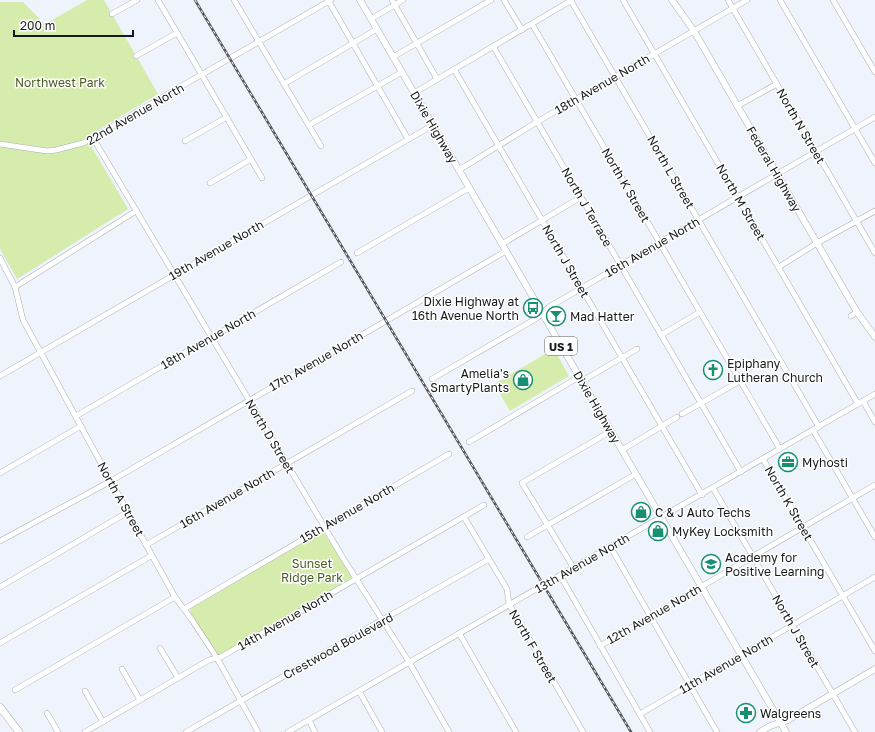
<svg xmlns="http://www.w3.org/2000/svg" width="875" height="732" font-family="'Golos Text',sans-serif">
	<rect width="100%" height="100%" fill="#eef3fc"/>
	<g fill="#d6ecad">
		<polygon points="87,0 104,0 158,94 86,137 128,209 17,279 0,249 0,2 23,2 45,24"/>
		<polygon points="554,349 569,376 510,411 494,384"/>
		<polygon points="322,530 353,579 217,656 190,612 191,607"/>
	</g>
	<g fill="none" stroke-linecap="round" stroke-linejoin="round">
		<g stroke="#a9afb7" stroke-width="6">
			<g id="minor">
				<polyline points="158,0 262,178"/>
				<polyline points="234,0 321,146"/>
				<polyline points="328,0 408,139"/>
				<polyline points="392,0 437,79"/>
				<polyline points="504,0 522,30"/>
				<polyline points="623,0 858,404"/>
				<polyline points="728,0 875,253"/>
				<polyline points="780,0 875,163"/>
				<polyline points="833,0 875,72"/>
				<polyline points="571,1 819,427"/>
				<polyline points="112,14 137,0"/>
				<polyline points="371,19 403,0"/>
				<polyline points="532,24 780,449"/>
				<polyline points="493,46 741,472"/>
				<polyline points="136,56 177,33"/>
				<polyline points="393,57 491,0"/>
				<polyline points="454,69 702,495"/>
				<polyline points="284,84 377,29"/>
				<polyline points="414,93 572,0"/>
				<polyline points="737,106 777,84"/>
				<polyline points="309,125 402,72"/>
				<polyline points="93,138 343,558 409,662 449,732"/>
				<polyline points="185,141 227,117"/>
				<polyline points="0,144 47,151 56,150 83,143 331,0"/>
				<polyline points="459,170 537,122 747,0"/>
				<polyline points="210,183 251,159"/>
				<polyline points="502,244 581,197"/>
				<polyline points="357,253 469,188"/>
				<polyline points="0,258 15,287 23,320 108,476 175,597 192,620 217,658 258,732"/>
				<polyline points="779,267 817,243 875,211"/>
				<polyline points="15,287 136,211"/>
				<polyline points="851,316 857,312"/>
				<polyline points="661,335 700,312"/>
				<polyline points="0,376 433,125"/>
				<polyline points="432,379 537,318 549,307 875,117"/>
				<polyline points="582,381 637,349"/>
				<polyline points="863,401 875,422"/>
				<polyline points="682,414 740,381"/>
				<polyline points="76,416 341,262"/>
				<polyline points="813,430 875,537"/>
				<polyline points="469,442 579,377"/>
				<polyline points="622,450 677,417"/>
				<polyline points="763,459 875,651"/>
				<polyline points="0,473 81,426"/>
				<polyline points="713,488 855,732"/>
				<polyline points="464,517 507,589 509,604 583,732"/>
				<polyline points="527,537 636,474"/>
				<polyline points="0,541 111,481 506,251"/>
				<polyline points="146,545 412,391"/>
				<polyline points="610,546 717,732"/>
				<polyline points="573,567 522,483 611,431"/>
				<polyline points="560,575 650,732"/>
				<polyline points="0,587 128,512"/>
				<polyline points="184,609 449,454"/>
				<polyline points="459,633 516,732"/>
				<polyline points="0,643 151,556"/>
				<polyline points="600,646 875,485"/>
				<polyline points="160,648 178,678"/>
				<polyline points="122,669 140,700"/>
				<polyline points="15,690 175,597"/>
				<polyline points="85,691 103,722"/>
				<polyline points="359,691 382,732"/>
				<polyline points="47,713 58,732"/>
				<polyline points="640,714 875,577"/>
				<polyline points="309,720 315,732"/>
				<polyline points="85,732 209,660 221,657 484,505"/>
				<polyline points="186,732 489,559"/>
				<polyline points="288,732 875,394"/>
			</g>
		</g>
		<g stroke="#a9afb7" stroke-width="7">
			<g id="major">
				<polyline points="360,0 786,732"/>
				<polyline points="672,0 694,31 857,312 875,337"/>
				<polyline points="760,732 770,726 788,720 875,669"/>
			</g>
		</g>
		<g stroke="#a9afb7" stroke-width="8">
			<polyline id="highway" points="0,707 19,732"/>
		</g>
		<use href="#minor" stroke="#fff" stroke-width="5"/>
		<use href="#major" stroke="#fff" stroke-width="6"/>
		<use href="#highway" stroke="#fff" stroke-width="7"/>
		<g stroke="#53555a" stroke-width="2.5">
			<polyline id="rail" points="195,0 631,732"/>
		</g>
		<use href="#rail" stroke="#fff" stroke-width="1" stroke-dasharray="3" stroke-linecap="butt"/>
	</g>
	<defs>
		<g id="bus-ring" transform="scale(1)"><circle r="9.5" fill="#fff" stroke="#168f73" stroke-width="1.5"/><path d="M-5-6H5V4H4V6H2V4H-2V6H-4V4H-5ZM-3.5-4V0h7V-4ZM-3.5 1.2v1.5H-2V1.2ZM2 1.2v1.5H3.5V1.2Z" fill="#168f73"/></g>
		<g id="bar-ring" transform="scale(1)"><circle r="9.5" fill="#fff" stroke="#168f73" stroke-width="1.5"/><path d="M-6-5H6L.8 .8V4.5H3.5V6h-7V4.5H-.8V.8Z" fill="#168f73"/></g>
		<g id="church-ring" transform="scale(1)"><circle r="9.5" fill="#fff" stroke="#168f73" stroke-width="1.5"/><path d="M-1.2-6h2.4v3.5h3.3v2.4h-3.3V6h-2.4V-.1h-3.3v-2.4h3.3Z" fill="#168f73"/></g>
		<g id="shop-ring" transform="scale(1)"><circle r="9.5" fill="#fff" stroke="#168f73" stroke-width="1.5"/><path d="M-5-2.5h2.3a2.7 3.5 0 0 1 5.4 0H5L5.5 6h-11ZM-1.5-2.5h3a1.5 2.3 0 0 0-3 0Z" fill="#168f73"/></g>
		<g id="office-ring" transform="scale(1)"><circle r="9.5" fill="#fff" stroke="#168f73" stroke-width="1.5"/><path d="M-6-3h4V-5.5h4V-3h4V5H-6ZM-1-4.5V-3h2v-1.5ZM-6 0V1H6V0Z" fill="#168f73"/></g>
		<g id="school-ring" transform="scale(1)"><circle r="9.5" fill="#fff" stroke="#168f73" stroke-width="1.5"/><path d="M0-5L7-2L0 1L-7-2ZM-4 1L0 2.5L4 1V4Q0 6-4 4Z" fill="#168f73"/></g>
		<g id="pharmacy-ring" transform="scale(1)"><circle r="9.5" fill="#fff" stroke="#168f73" stroke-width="1.5"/><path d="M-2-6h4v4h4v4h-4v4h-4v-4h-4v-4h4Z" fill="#168f73"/></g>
	</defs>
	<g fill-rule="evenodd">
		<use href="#bus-ring" x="533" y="308"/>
		<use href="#bar-ring" x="556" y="316"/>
		<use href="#church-ring" x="713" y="370"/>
		<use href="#shop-ring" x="523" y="380"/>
		<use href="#office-ring" x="788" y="462"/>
		<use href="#shop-ring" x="641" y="512"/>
		<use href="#shop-ring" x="658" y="531"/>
		<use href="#school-ring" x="711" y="564"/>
		<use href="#pharmacy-ring" x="746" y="713"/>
	</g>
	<g text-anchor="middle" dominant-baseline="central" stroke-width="3" stroke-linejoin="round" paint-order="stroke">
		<rect fill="#fff" stroke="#5d5e60" stroke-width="1" x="545" y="337" width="32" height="18" rx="3"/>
		<g font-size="11" font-weight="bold" fill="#17191c">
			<text x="561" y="346">US 1</text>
		</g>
		<g font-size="12" fill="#4a5c22" stroke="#fff">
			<text x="60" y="82">Northwest Park</text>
			<text x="312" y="563">Sunset<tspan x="312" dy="14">Ridge Park</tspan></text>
		</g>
		<g font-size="12" fill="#17191c" stroke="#fff">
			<text transform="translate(602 84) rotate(-30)">18th Avenue North</text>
			<text transform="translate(135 114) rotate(-30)">22nd Avenue North</text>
			<text transform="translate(801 126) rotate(60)">North N Street</text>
			<text transform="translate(434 127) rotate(60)">Dixie Highway</text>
			<text transform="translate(774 169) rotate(60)">Federal Highway</text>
			<text transform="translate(671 172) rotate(60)">North L Street</text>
			<text transform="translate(626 185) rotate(60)">North K Street</text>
			<text transform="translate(741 202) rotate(60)">North M Street</text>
			<text transform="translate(587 207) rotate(60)">North J Terrace</text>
			<text transform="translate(652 247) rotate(-30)">16th Avenue North</text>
			<text transform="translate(216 250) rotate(-30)">19th Avenue North</text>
			<text transform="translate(566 261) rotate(60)">North J Street</text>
			<text transform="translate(208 339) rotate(-30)">18th Avenue North</text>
			<text transform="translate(316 361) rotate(-30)">17th Avenue North</text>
			<text transform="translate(597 407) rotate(60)">Dixie Highway</text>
			<text transform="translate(270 436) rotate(59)">North D Street</text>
			<text transform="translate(227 498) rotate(-30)">16th Avenue North</text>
			<text transform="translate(121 499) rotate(61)">North A Street</text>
			<text transform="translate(789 503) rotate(60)">North K Street</text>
			<text transform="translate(347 513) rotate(-30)">15th Avenue North</text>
			<text transform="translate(582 563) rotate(-30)">13th Avenue North</text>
			<text transform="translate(654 614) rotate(-30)">12th Avenue North</text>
			<text transform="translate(285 620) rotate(-30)">14th Avenue North</text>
			<text transform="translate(796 631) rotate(60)">North J Street</text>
			<text transform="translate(338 646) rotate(-29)">Crestwood Boulevard</text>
			<text transform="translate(533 646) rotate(60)">North F Street</text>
			<text transform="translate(726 664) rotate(-30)">11th Avenue North</text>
		</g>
		<g font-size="12" fill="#17191c" stroke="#fff" text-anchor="start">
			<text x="519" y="301" text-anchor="end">Dixie Highway at<tspan x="519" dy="14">16th Avenue North</tspan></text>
			<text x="570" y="316">Mad Hatter</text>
			<text x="727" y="363">Epiphany<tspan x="727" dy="14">Lutheran Church</tspan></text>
			<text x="509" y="373" text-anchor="end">Amelia's<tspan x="509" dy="14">SmartyPlants</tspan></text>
			<text x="802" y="462">Myhosti</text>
			<text x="655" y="512">C &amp; J Auto Techs</text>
			<text x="672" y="531">MyKey Locksmith</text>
			<text x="725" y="557">Academy for<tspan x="725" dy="14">Positive Learning</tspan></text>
			<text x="760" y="713">Walgreens</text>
		</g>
	</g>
	<path d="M14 30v6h119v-6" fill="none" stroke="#17191c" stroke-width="2"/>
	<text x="20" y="30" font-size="12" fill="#17191c" stroke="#ffffff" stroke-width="3" paint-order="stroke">200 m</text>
</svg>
